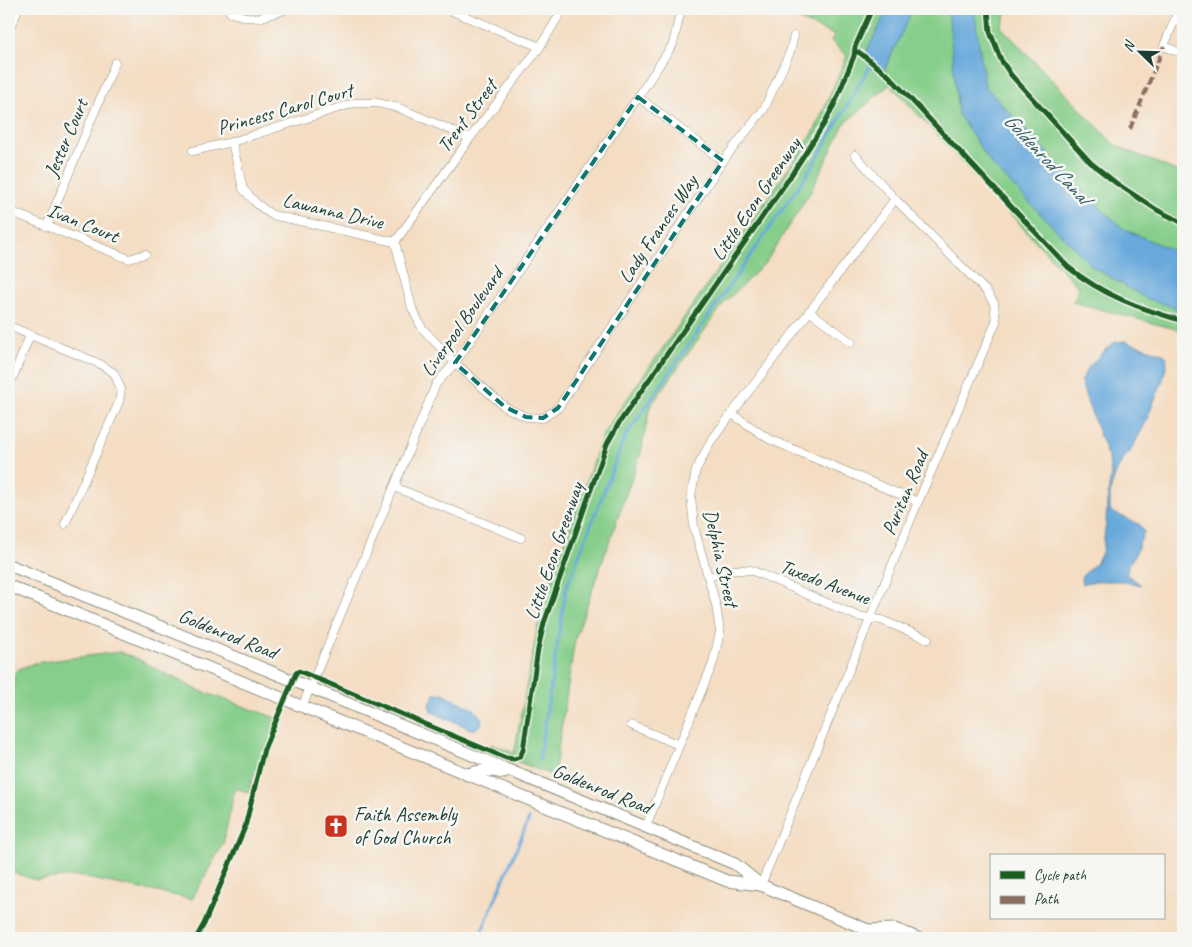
<svg xmlns="http://www.w3.org/2000/svg" width="1192" height="947" font-family="Caveat,sans-serif">
	<rect width="100%" height="100%" fill="#f6f6f2"/>
	<filter id="ink" filterUnits="userSpaceOnUse"><feTurbulence type="fractalNoise" baseFrequency=".02" numOctaves="2"/><feDisplacementMap in="SourceGraphic" scale="10" xChannelSelector="R" yChannelSelector="G"/><feConvolveMatrix kernelMatrix="1 2 1 2 8 2 1 2 1" color-interpolation-filters="sRGB"/></filter>
	<filter id="wash" filterUnits="userSpaceOnUse"><feTurbulence type="fractalNoise" baseFrequency=".0096" numOctaves="4" result="noise"/><feDisplacementMap in="SourceGraphic" scale="20" xChannelSelector="R" yChannelSelector="G"/><feGaussianBlur stdDeviation="1.12" result="paint"/><feColorMatrix in="noise" values="0 0 0 0 0 0 0 0 0 0 0 0 0 0 0 0 0 1.4 0 .05"/><feComposite in="paint" operator="in"/></filter>
	<g filter="url(#wash)">
		<rect width="100%" height="100%" fill="#f4ddc3"/>
		<g fill="#86ce8a" stroke="#52865f">
			<polygon points="774,9 1008,9 1001,27 1115,145 1183,174 1183,331 1073,302 1079,288 890,84 844,124 811,191 766,262 724,303 650,407 641,452 575,639 554,776 489,750 492,744 514,753 541,609 604,432 814,132 847,56 831,41 834,35"/>
			<path d="M119,652L136,658L198,690L279,719C275,731 272,745 267,757C262,769 247,778 251,793L235,788L223,844L192,899L77,876L35,880L9,871V680L19,669L34,663Z"/>
		</g>
		<g fill="#68a9dc" stroke="#447388">
			<polygon points="888,9 913,9 884,71 864,56"/>
			<polygon points="948,9 974,9 985,86 1085,194 1124,229 1183,255 1183,310 1145,298 1093,267 992,165 958,114"/>
			<polygon points="1125,341 1161,353 1166,356 1167,362 1163,380 1144,426 1130,452 1123,459 1115,475 1110,492 1110,509 1112,512 1139,524 1144,532 1135,555 1130,563 1126,574 1136,581 1141,585 1124,581 1096,581 1082,584 1081,579 1082,576 1096,563 1102,553 1106,522 1107,502 1111,475 1109,460 1088,404 1081,382 1087,369 1106,349 1115,342"/>
			<polygon points="443,693 474,709 482,717 481,725 473,730 432,712 429,705 435,694"/>
		</g>
		<g fill="none" stroke-linecap="round" stroke-linejoin="round">
			<g stroke="#68a9dc" stroke-width="3">
				<polyline points="539,760 566,589 625,437 813,165 874,59"/>
				<polyline points="479,938 529,819"/>
			</g>
		</g>
	</g>
	<g filter="url(#ink)">
		<g fill="none" stroke-linecap="round" stroke-linejoin="round">
			<g stroke="#8a8d7c" stroke-width="9">
				<g id="minor">
					<polyline points="228,9 231,13 246,17 259,18 288,9"/>
					<polyline points="447,9 540,47"/>
					<polyline points="1179,9 1164,46 1183,54"/>
					<polyline points="9,31 18,9"/>
					<polyline points="638,97 723,161"/>
					<polyline points="232,142 243,189 257,204 272,215 395,242 412,308 422,328 455,363 505,407 526,417 543,418 558,408 723,161 764,109 790,52 794,36"/>
					<polyline points="193,151 232,142 354,103 377,103 399,108 470,138"/>
					<polyline points="9,211 129,259 145,254"/>
					<polyline points="47,226 115,63"/>
					<polyline points="395,242 470,138 540,47 563,9"/>
					<polyline points="809,311 851,342"/>
					<polyline points="9,326 100,364 114,373 121,389 119,402 65,524"/>
					<polyline points="9,387 30,335"/>
					<polyline points="732,414 769,439 918,502"/>
					<polyline points="394,487 521,538"/>
					<polyline points="708,577 734,570 751,570 857,616 881,620 928,639"/>
					<polyline points="302,707 394,487 436,384 455,363 638,97 673,44 681,9"/>
					<polyline points="631,725 679,745"/>
					<polyline points="646,826 713,663 720,632 716,605 694,527 691,496 696,470 711,441 895,199"/>
					<polyline points="761,885 918,502 996,322 994,303 986,291 895,199 855,155"/>
				</g>
			</g>
			<g stroke="#8a8d7c" stroke-width="13">
				<g id="secondary">
					<polyline points="9,565 289,679 735,864 761,885 868,930 878,938"/>
					<polyline points="9,586 727,881 761,885"/>
					<path d="M467,775C479,768 491,771 504,773"/>
					<polyline points="868,930 895,929 918,938"/>
				</g>
			</g>
			<use href="#minor" stroke="#fff" stroke-width="8"/>
			<use href="#secondary" stroke="#fff" stroke-width="11"/>
			<polyline stroke="#8d6e63" stroke-width="4" stroke-dasharray="8 4" stroke-linecap="butt" points="1130,129 1164,46"/>
			<g stroke="#f6f6f2" stroke-width="8">
				<g id="cycleway">
					<polyline points="988,9 990,32 1001,60 1011,75 1070,140 1091,163 1116,183 1157,210 1183,223"/>
					<path d="M855,51L860,53L889,76L1068,267C1102,295 1141,309 1183,321"/>
					<polyline points="196,938 204,924 245,827 264,749 296,673 299,671 506,758 514,759 520,757 523,750 538,649 544,623 607,444 619,423 790,177 824,124 835,103 854,56 855,47 872,9"/>
				</g>
			</g>
			<use href="#cycleway" stroke="#1b5e20" stroke-width="5"/>
		</g>
	</g>
	<path fill="none" stroke="#0f766e" stroke-width="4" stroke-dasharray="10 6" stroke-linejoin="round" d="M638,97L723,161L558,408L543,418L526,417L505,407L455,363Z"/>
	<defs>
		<g id="church-square" transform="scale(1.25)"><rect x="-9" y="-9" width="18" height="18" rx="4" fill="#c8321e" stroke="#f6f6f2"/><path d="M-1.2-6h2.4v3.5h3.3v2.4h-3.3V6h-2.4V-.1h-3.3v-2.4h3.3Z" fill="#fff"/></g>
	</defs>
	<g fill-rule="evenodd">
		<use href="#church-square" x="336" y="826"/>
	</g>
	<g text-anchor="middle" dominant-baseline="central" stroke-width="5" stroke-linejoin="round" paint-order="stroke">
		<g font-size="20" fill="#1f3d34" stroke="#f6f6f2">
			<text transform="translate(285 109) rotate(-16)">Princess Carol Court</text>
			<text transform="translate(467 116) rotate(-53)">Trent Street</text>
			<text transform="translate(66 138) rotate(-67)">Jester Court</text>
			<text transform="translate(756 199) rotate(-56)">Little Econ Greenway</text>
			<text transform="translate(333 211) rotate(13)">Lawanna Drive</text>
			<text transform="translate(83 223) rotate(22)">Ivan Court</text>
			<text transform="translate(658 229) rotate(-56)">Lady Frances Way</text>
			<text transform="translate(462 322) rotate(-55)">Liverpool Boulevard</text>
			<text transform="translate(905 493) rotate(-67)">Puritan Road</text>
			<text transform="translate(554 551) rotate(-71)">Little Econ Greenway</text>
			<text transform="translate(721 558) rotate(77)">Delphia Street</text>
			<text transform="translate(825 582) rotate(21)">Tuxedo Avenue</text>
			<text transform="translate(228 634) rotate(22)">Goldenrod Road</text>
			<text transform="translate(602 789) rotate(22)">Goldenrod Road</text>
		</g>
		<g font-size="20" fill="#1f3d34" stroke="#f6f6f2" text-anchor="start">
			<text x="354" y="814">Faith Assembly<tspan x="354" dy="23">of God Church</tspan></text>
		</g>
		<g font-size="21" font-style="italic" fill="#355d66" stroke="#f6f6f2">
			<text transform="translate(1047 158) rotate(47)">Goldenrod Canal</text>
		</g>
	</g>
	<rect width="1192" height="947" fill="none" stroke="#f6f6f2" stroke-width="30"/>
	<rect x="990" y="854" width="175" height="65" fill="#f6f6f2" stroke="#a0aca6"/>
	<rect x="1000" y="871" width="25" height="8" fill="#1b5e20" stroke="#a0aca6"/>
	<text x="1034" y="880" font-size="15" fill="#1f3d34">Cycle path</text>
	<rect x="1000" y="896" width="25" height="8" fill="#8d6e63" stroke="#a0aca6"/>
	<text x="1034" y="904" font-size="15" fill="#1f3d34">Path</text>
	<g transform="translate(1140 52) rotate(293)" stroke="#f6f6f2" stroke-width="4" paint-order="stroke">
	<path d="M0-4L9 19L0 12L-9 19Z" fill="#1f3d34"/>
	<text y="-8" font-size="14" font-weight="bold" text-anchor="middle" fill="#1f3d34">N</text>
	</g>
</svg>
